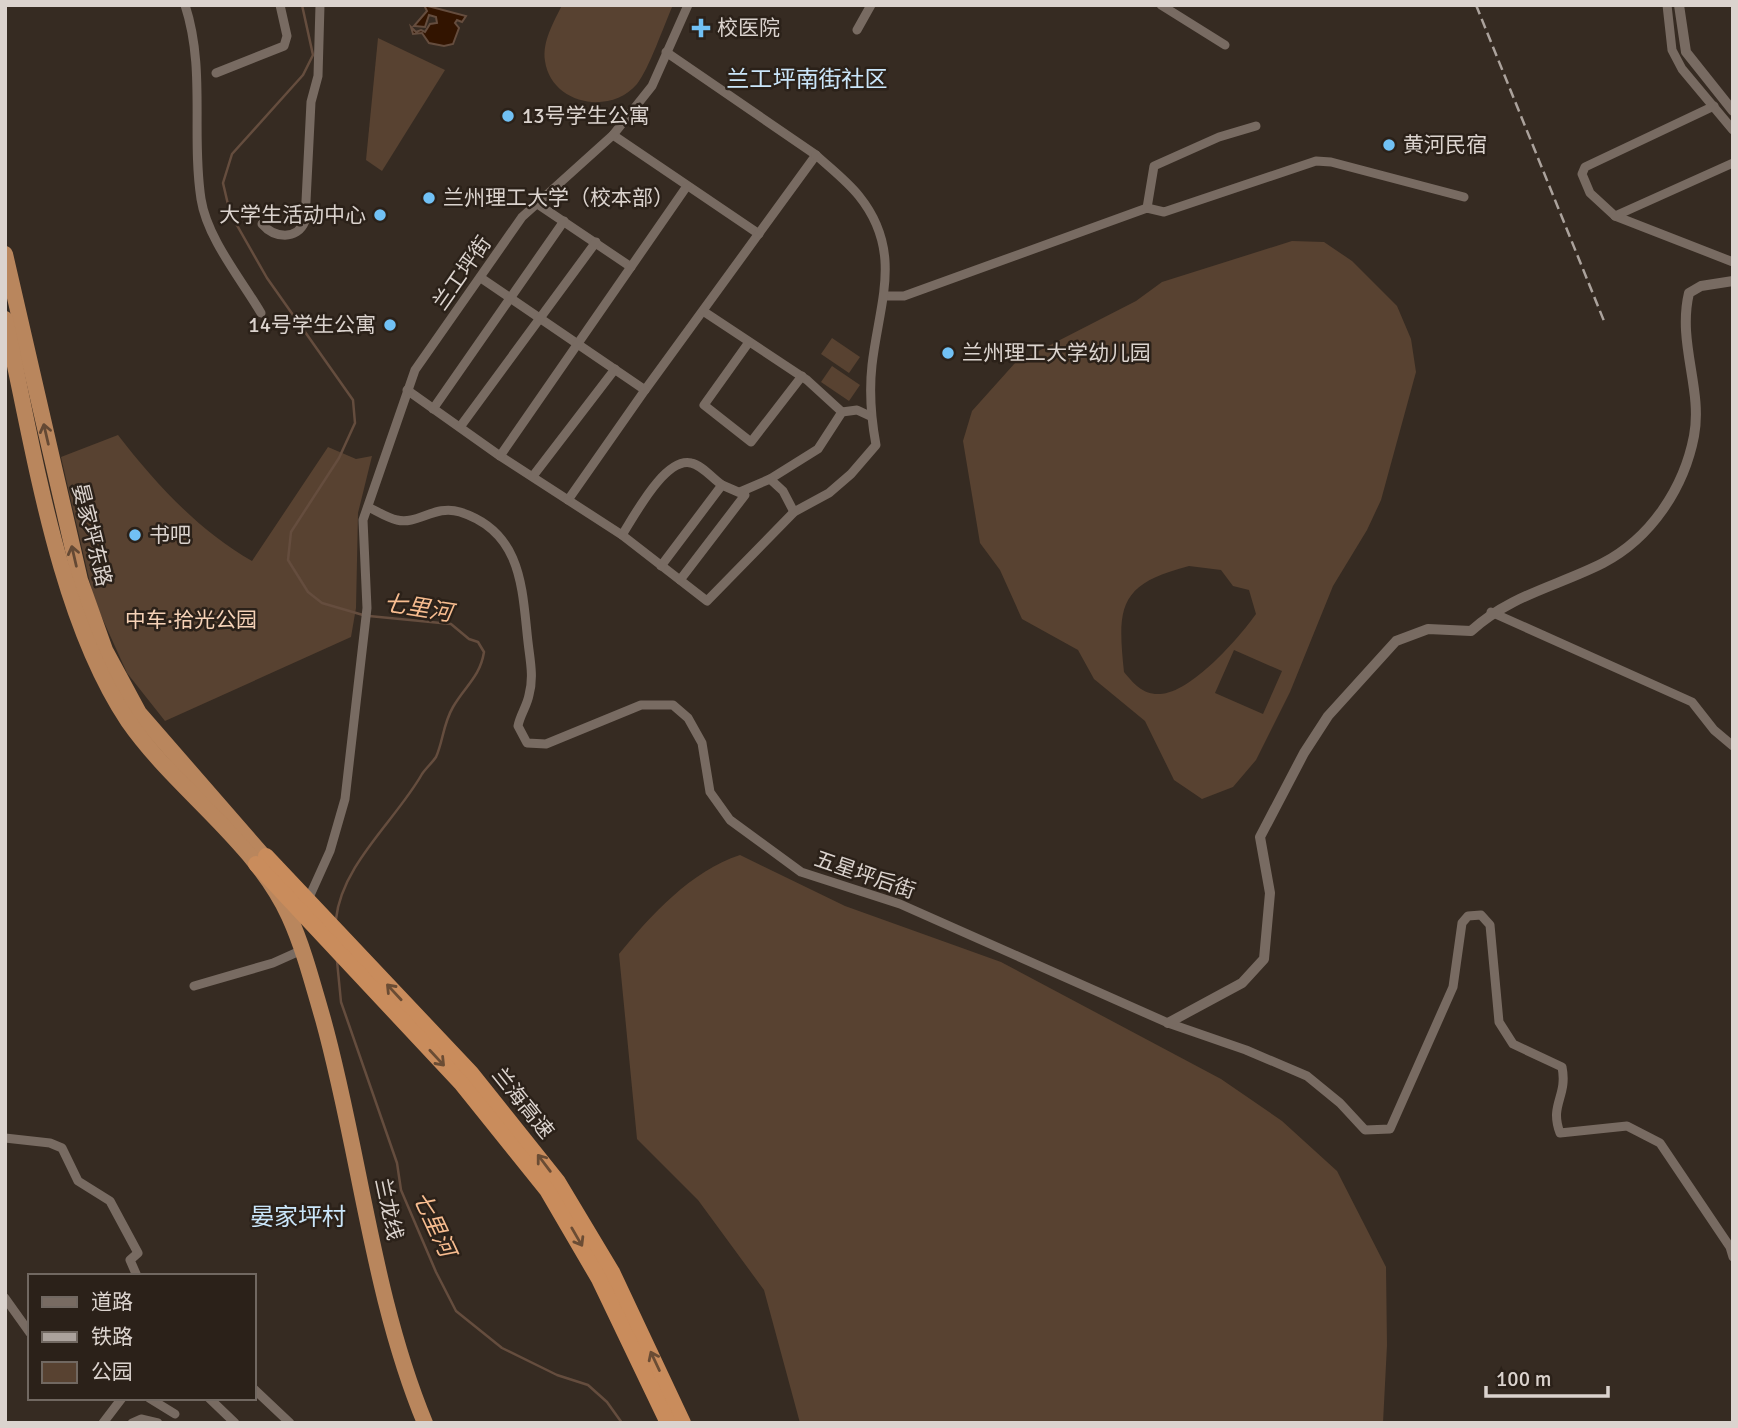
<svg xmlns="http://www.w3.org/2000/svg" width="1738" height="1428" font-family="Signika,'Noto Sans SC',sans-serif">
	<rect width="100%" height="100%" fill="#362b22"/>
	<g fill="#584231" fill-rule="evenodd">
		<path d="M562,5H673C664,25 649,69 637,84C610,116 551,104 545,61C542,41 554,22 562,5Z"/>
		<polygon points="378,38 445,70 382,171 366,160"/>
		<path d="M1292,241L1324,242L1352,261L1397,306L1411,339L1416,372L1381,500L1367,530L1333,586L1290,692L1256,760L1233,787L1202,799L1174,780L1145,721L1094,679L1078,650L1022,619L1000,570L980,543L963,441L972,411L1015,363L1136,301L1162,282ZM1189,566L1221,570L1233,586L1249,590L1256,614C1239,638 1191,693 1160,694C1143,695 1134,684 1124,672C1117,606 1119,584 1189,566ZM1234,650L1282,671L1263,714L1215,693Z"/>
		<polygon points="832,338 860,357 849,373 821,354"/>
		<polygon points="832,366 860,385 849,401 821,382"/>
		<path d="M118,435C155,483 199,531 252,561L328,447L356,459L372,456L358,513L356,608L351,637L165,721L127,673L94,600L61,457Z"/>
		<path d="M740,855L845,906L1001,962L1221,1079L1282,1121L1337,1171L1386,1267L1387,1345L1383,1423H800L764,1290L698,1200L637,1139L619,954C651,915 691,871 740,855Z"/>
	</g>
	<polygon fill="#321400" stroke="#654d3e" stroke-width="2" points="424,5 466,16 462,22 457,20 455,23 459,28 453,44 444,46 429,43 422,33 413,34 411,27 416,32 421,30 425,32 430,24 437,23 436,17 429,15 425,27 414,26 427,11"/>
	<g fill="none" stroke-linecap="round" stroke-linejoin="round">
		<g stroke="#654d3e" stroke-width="2.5">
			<polyline points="302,5 313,55 303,75 232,154 223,183 230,213 267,278 353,400 355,423 339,458 291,532 288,560 308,592 322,603 363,615"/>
			<path d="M336,919C342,864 396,820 422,774C426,768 432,763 436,757C443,742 443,724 453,707C465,686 480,677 484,652L478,642L469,639L451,624L369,616"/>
			<polyline points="337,961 341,1002 397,1163 401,1190 436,1272 456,1311 502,1348 557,1375 588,1385 607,1402 622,1423"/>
		</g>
		<g stroke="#786b62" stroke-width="9">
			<path d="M185,5C206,69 191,134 201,199C207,238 241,279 261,313"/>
			<polyline points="1161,5 1225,45"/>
			<polyline points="1667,5 1672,50 1682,69 1733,130"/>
			<polyline points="857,30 871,5"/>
			<polyline points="216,73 284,46 287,36 280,5"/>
			<polyline points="1714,106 1585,167 1582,174 1590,193 1615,216 1733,262"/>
			<polyline points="613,135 759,234"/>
			<polyline points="536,203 631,267"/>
			<polyline points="1147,208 1154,166 1219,137 1256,126"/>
			<polyline points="1615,216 1733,163"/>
			<path d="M262,224C274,238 297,241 305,221L311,102L318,76L320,5"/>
			<polyline points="481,278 645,390 816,155 666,52"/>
			<polyline points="886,296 904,296 1147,208 1164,212 1316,161 1331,162 1464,197"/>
			<polyline points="703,311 807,380 842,412"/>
			<polyline points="749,342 704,405 751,442 802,376"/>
			<path d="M407,390L500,456L622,535L707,601L794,512L829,493L851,474L876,445C871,418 869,392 872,365C879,303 904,252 859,196C847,181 830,168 816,155"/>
			<polyline points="433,409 564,221"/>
			<polyline points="460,427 596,242"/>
			<polyline points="500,456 687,186"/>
			<polyline points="533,476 615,369"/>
			<polyline points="770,479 818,449 842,412 857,410 870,416"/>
			<polyline points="740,492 770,479 783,491 794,512"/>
			<polyline points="568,500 645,390"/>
			<path d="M368,507C377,511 387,518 397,520C418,525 435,504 460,512C523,532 522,590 528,642C530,660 534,677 529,695C527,706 520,715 518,726L527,743L546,744L641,705H673L688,718L702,743L710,792L730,820L801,872L900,904L1168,1023L1246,1050L1307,1076L1340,1103L1365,1130L1390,1129L1453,987L1462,923L1468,916L1481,915L1490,925L1499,1022L1513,1044L1562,1067C1568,1097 1549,1104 1560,1133L1627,1126L1660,1143L1730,1247L1733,1257"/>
			<path d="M622,535C635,515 665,457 691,463C702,465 713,479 722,485L661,566"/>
			<polyline points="680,580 745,495 722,485"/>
			<polyline points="1491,612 1692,702 1714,730 1733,746"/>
			<polyline points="307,902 330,851 345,799 367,608 363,520 415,370 522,217 613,135 652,86 688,5"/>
			<polyline points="194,986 273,963 302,950"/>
			<polyline points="5,1138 50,1143 62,1148 78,1181 110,1201 138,1253 130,1260 137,1276"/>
			<polyline points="5,1298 30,1333"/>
			<polyline points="254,1389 290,1423"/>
			<polyline points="149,1398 175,1414"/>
			<polyline points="209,1398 235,1423"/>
			<polyline points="103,1423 122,1398"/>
			<polyline points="132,1423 141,1419 158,1423"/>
		</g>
		<g stroke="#786b62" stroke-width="10">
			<polyline points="1679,5 1686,52 1733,111"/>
			<path d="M1168,1023L1242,983L1264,959L1270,893L1260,837L1304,753L1328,716L1396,641L1428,629L1471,631C1510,595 1558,586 1603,563C1651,538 1684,488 1694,436C1703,389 1677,343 1689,293L1701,286L1733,281"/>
		</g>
		<g stroke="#b9865d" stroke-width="16">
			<polyline points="5,254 80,580 105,650 139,713 273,867"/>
			<path d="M5,319C33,443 57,615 128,721C176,790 253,839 289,916C304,949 313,985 323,1019C360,1152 372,1295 425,1423"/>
		</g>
		<g stroke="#c98c5c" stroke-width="16">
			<polyline points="266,856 471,1073 558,1182 612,1272 683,1423"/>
			<polyline points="256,864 461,1083 547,1190 599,1279 668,1423"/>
		</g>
		<polyline stroke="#aba29c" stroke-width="2.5" stroke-dasharray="10 5" stroke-linecap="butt" points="1476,5 1604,321"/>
	</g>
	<defs><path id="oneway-shaft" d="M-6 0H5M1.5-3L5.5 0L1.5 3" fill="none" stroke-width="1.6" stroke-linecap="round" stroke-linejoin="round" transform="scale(1.75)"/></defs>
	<g stroke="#644934">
		<use href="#oneway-shaft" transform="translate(46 434) rotate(-103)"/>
		<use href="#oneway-shaft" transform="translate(74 556) rotate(-103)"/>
	</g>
	<g stroke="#6a4c34">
		<use href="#oneway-shaft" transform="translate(394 992) rotate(-133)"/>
		<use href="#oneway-shaft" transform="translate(437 1058) rotate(47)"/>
		<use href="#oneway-shaft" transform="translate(544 1163) rotate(-127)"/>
		<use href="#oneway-shaft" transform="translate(577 1237) rotate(60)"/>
		<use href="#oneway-shaft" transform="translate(655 1361) rotate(-115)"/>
	</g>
	<g fill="#71c1f5" stroke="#2b2119" stroke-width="2.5">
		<path d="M697.5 17.5h7v7h7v7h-7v7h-7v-7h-7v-7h7z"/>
		<circle cx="508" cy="116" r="7"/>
		<circle cx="1389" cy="145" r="7"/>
		<circle cx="429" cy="198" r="7"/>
		<circle cx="380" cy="215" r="7"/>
		<circle cx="390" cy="325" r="7"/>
		<circle cx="948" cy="353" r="7"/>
		<circle cx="135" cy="535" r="7"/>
	</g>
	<g text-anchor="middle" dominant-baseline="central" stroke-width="5" stroke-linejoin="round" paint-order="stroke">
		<g font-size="21" fill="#dbd3ce" stroke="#2b2119" text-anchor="start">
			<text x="717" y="28">校医院</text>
			<text x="522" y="116">13号学生公寓</text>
			<text x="1403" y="145">黄河民宿</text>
			<text x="443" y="198">兰州理工大学（校本部）</text>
			<text x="366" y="215" text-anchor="end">大学生活动中心</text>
			<text x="376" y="325" text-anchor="end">14号学生公寓</text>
			<text x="962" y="353">兰州理工大学幼儿园</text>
			<text x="149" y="535">书吧</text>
		</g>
		<g font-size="21" fill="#dbd3ce" stroke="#2b2119">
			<text transform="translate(462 273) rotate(-55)">兰工坪街</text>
			<text transform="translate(92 535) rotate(76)">晏家坪东路</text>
			<text transform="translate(865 875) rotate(19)">五星坪后街</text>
			<text transform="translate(523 1103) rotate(51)">兰海高速</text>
			<text transform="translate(389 1209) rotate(78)">兰龙线</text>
		</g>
		<g font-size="21" fill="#f6d2b7" stroke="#2b2119">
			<text x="191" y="620">中车·拾光公园</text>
		</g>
		<g font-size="23" fill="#cae6fa" stroke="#2b2119">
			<text x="807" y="79">兰工坪南街社区</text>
		</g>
		<g font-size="23" font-style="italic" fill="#f7bc8f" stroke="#2b2119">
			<text transform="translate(418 608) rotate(9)">七里河</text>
			<text transform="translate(434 1224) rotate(65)">七里河</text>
		</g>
		<g font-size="24" fill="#cae6fa" stroke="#2b2119">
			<text x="298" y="1217">晏家坪村</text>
		</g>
	</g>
	<rect width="1738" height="1428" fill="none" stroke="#dbd3ce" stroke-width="14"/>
	<rect x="28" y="1274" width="228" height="126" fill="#2b2119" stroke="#716861" stroke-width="2"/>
	<rect x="42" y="1297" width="35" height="10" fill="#786b62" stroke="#716861" stroke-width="2"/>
	<text x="91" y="1309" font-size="21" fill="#dbd3ce">道路</text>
	<rect x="42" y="1332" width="35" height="10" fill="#aba29c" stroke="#716861" stroke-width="2"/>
	<text x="91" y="1344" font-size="21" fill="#dbd3ce">铁路</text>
	<rect x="42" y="1362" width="35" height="21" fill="#584231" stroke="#716861" stroke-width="2"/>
	<text x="91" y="1379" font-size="21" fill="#dbd3ce">公园</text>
	<path d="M1486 1386v10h122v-10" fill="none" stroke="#dbd3ce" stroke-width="3.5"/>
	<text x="1496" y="1386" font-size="21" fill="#dbd3ce" stroke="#2b2119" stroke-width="5" paint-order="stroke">100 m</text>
</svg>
